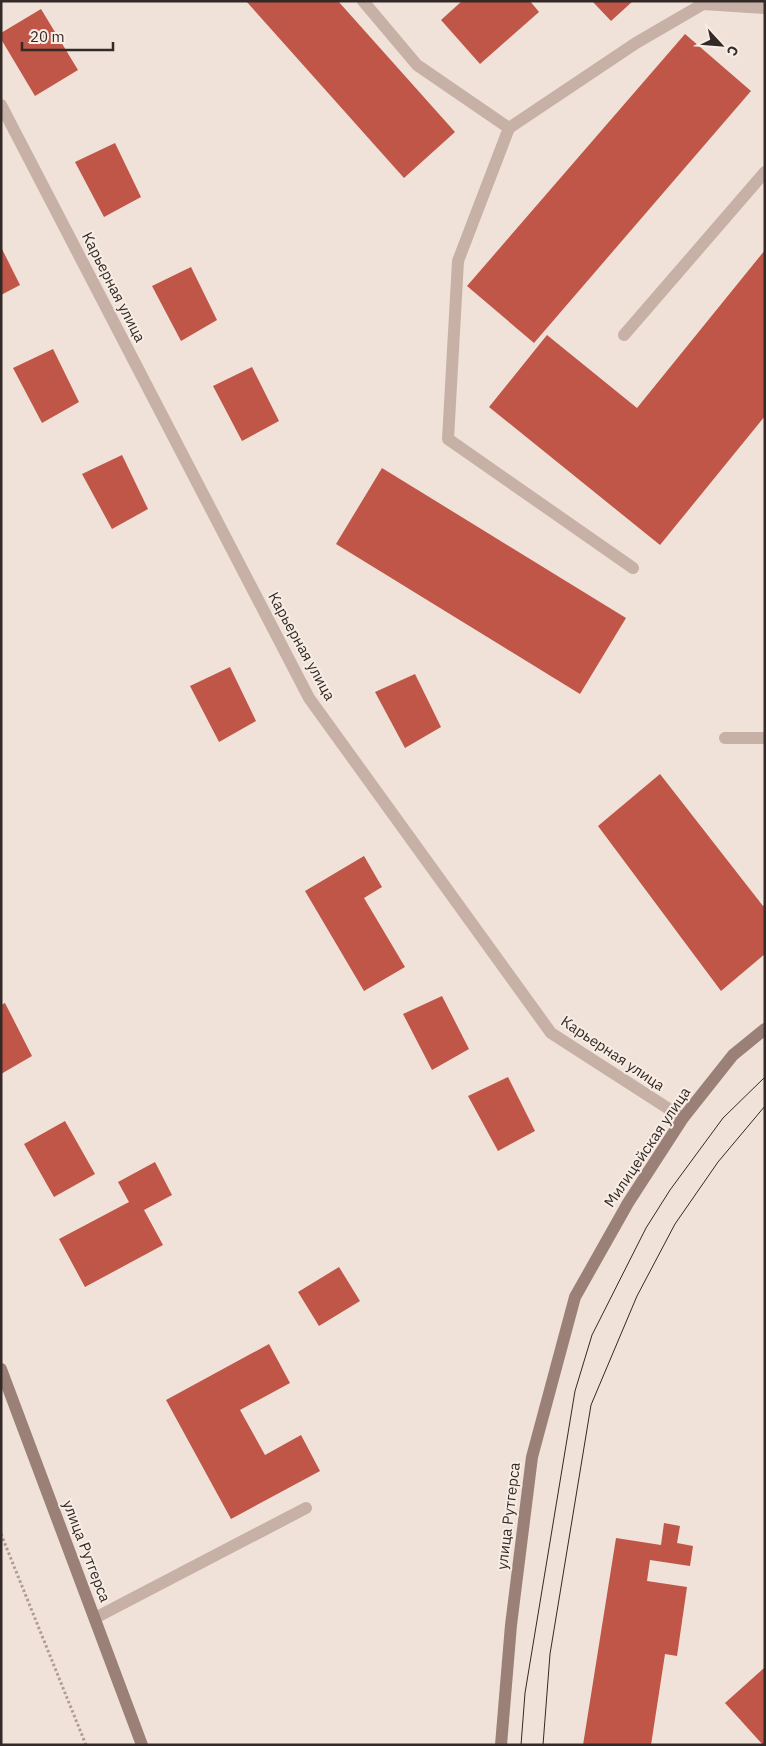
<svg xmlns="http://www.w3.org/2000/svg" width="766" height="1746" font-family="'IBM Plex Sans',sans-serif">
	<rect width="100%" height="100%" fill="#f0e2d9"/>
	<g fill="#c05647">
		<polygon points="246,1 338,1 455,132 404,178"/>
		<polygon points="462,1 530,1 539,12 480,64 441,20"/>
		<polygon points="592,1 633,1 611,21"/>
		<polygon points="41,9 78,70 35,96 1,39 1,33"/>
		<polygon points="685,34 751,91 534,343 467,286"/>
		<polygon points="115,143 141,197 104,217 75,162"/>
		<polygon points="1,247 20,285 1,295"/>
		<polygon points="765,250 765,416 660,545 489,407 547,335 637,408"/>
		<polygon points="191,267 217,320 181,341 152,286"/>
		<polygon points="53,349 79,402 42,423 13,368"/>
		<polygon points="252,367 279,421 242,441 213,386"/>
		<polygon points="122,455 148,509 112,529 82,474"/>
		<polygon points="382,468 626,618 580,694 336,544"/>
		<polygon points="230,667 256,721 219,742 190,686"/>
		<polygon points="415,674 441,727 405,748 375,692"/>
		<polygon points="660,774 763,906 765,904 765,954 721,991 598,826"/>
		<polygon points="364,856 382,887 364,898 405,967 364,991 305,891"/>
		<polygon points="442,996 469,1049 432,1070 403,1014"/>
		<polygon points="5,1003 32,1056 1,1074 1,1005"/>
		<polygon points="508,1077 535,1131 498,1151 468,1096"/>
		<polygon points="65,1121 95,1174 54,1197 24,1144"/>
		<polygon points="155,1162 172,1195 144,1210 163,1245 85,1287 59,1239 129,1202 118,1182"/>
		<polygon points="339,1267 360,1301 319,1326 298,1292"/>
		<polygon points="269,1344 290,1383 240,1410 265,1455 301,1435 320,1471 231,1519 166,1400"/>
		<polygon points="664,1523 680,1526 677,1543 693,1546 690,1566 650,1560 647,1581 687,1587 677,1656 665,1654 651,1745 583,1745 616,1538 661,1545"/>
		<polygon points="765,1667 765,1745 763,1745 725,1703"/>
	</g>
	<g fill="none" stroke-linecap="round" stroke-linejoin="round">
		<polyline stroke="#b29b90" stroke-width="3" stroke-dasharray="2.5 2.5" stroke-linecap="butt" points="1,1534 86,1745"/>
		<g stroke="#c7b1a6" stroke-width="12">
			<polyline points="363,1 417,65 509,128"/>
			<polyline points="1,105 309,698 551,1033 683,1118"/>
			<polyline points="624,335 765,172"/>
			<polyline points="633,568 448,439 458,261 509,128 636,43 703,4 765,8"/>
			<polyline points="725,738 765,738"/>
			<polyline points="95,1618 306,1508"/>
		</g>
		<g stroke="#9a8077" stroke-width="12">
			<polyline points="1,1369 142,1745"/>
			<polyline points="501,1745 511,1625 532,1457 575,1297 628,1203 683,1118 733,1055 765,1029"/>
		</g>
		<g stroke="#332926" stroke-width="1">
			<polyline points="521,1745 525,1693 575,1391 592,1335 646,1228 670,1190 723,1118 765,1077"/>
			<polyline points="543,1745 550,1654 591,1405 637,1296 675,1224 718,1162 765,1106"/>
		</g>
	</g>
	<g text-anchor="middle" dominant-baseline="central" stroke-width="4" stroke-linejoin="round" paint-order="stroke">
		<g font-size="15" fill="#332926" stroke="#f8ede5">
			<text transform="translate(114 287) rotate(63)">Карьерная улица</text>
			<text transform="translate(302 646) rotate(61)">Карьерная улица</text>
			<text transform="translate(613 1053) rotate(34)">Карьерная улица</text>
			<text transform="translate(647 1147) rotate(-56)">Милицейская улица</text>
			<text transform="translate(508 1516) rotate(-83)">улица Рутгерса</text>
			<text transform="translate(87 1551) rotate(69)">улица Рутгерса</text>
		</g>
	</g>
	<rect width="766" height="1746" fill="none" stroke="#332926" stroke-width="5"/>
	<g transform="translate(721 45) rotate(116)" stroke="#f8ede5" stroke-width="4" paint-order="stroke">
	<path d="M0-4L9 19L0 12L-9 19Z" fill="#332926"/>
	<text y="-8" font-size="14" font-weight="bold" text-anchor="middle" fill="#332926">С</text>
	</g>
	<path d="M22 42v8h91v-8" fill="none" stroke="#332926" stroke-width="2.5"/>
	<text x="30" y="42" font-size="15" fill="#332926" stroke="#f8ede5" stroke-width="4" paint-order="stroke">20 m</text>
</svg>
